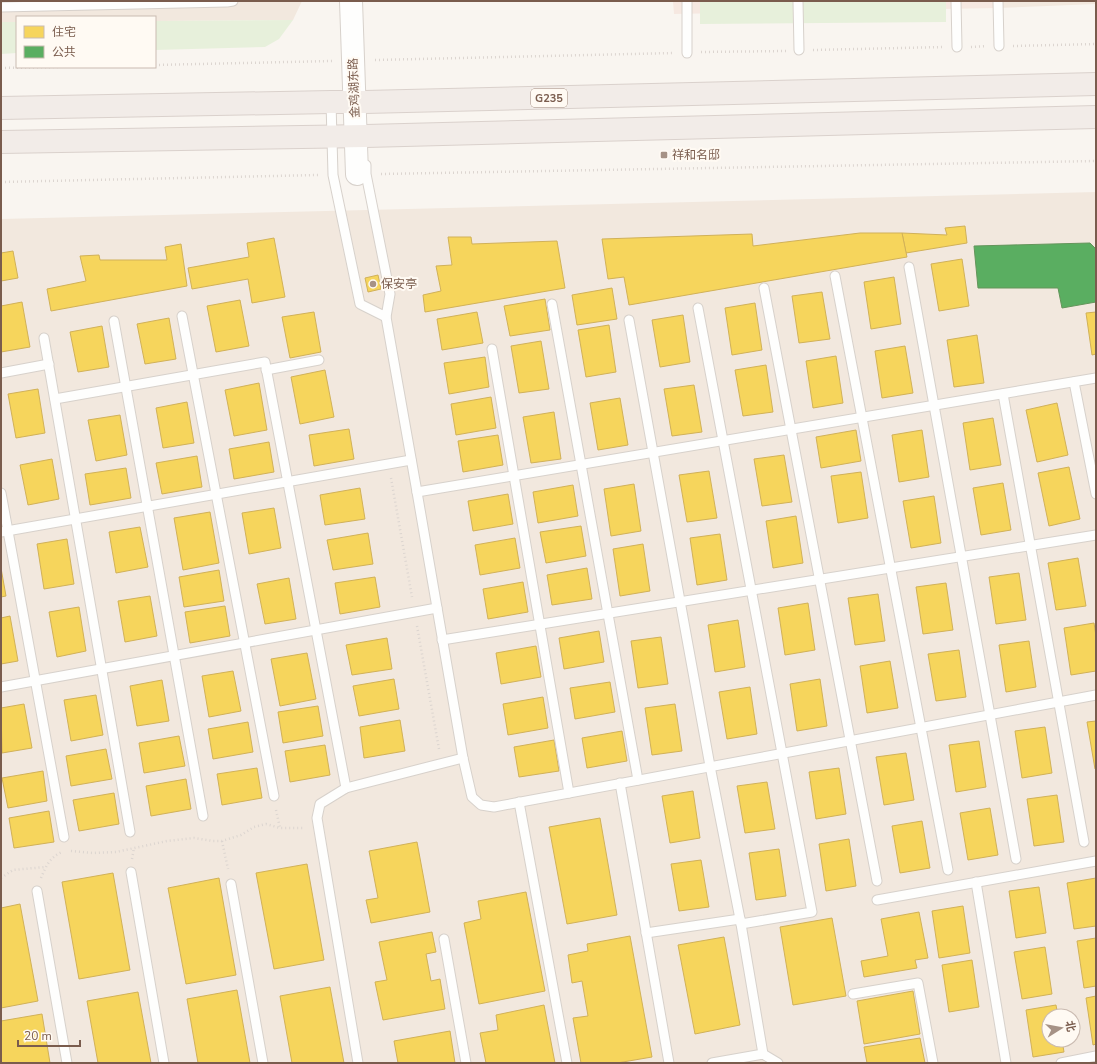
<svg xmlns="http://www.w3.org/2000/svg" width="1097" height="1064" font-family="'Nunito Sans','Noto Sans SC',sans-serif">
	<rect width="100%" height="100%" fill="#f9f5f0"/>
	<g fill="#f2e8de" fill-rule="evenodd">
		<polygon points="1,1 302,1 293,20 155,21 155,17 17,17 17,22 1,23"/>
		<polygon points="997,1 1096,1 1096,4 997,8"/>
		<path d="M1096,192V1063H1V219ZM1049,1016H1073V1040H1049Z"/>
	</g>
	<polygon fill="#f6e8e1" points="673,1 997,1 997,8 674,14"/>
	<g fill="#e7f0db">
		<polygon points="946,1 946,22 700,24 700,2"/>
		<polygon points="293,20 279,39 265,47 155,50 155,21"/>
		<polygon points="1,22 17,22 17,53 1,54"/>
	</g>
	<g fill="#f6d55c" stroke="#d1b158">
		<polygon points="965,226 967,243 906,253 902,233 947,235 945,228"/>
		<polygon points="860,233 902,233 907,257 629,305 624,277 608,279 602,239 752,234 753,246"/>
		<polygon points="448,237 471,237 472,244 557,241 565,288 425,312 423,295 441,291 436,266 452,265"/>
		<polygon points="274,238 285,297 252,303 248,279 192,289 188,268 249,257 247,243"/>
		<polygon points="181,244 187,286 51,311 47,289 86,281 80,256 99,255 100,260 167,260 165,247"/>
		<polygon points="13,251 18,278 1,281 1,253"/>
		<polygon points="962,259 969,306 939,311 931,264"/>
		<polygon points="378,275 381,289 368,292 365,278"/>
		<polygon points="894,277 901,324 871,329 864,282"/>
		<polygon points="612,288 617,319 577,325 572,295"/>
		<polygon points="822,292 830,339 799,343 792,296"/>
		<polygon points="545,299 550,330 510,336 504,306"/>
		<polygon points="240,300 249,346 216,352 207,306"/>
		<polygon points="22,302 30,347 1,352 1,306"/>
		<polygon points="755,303 762,350 732,355 725,308"/>
		<polygon points="314,312 321,352 290,358 282,317"/>
		<polygon points="477,312 483,343 442,350 437,319"/>
		<polygon points="1096,312 1096,354 1092,355 1086,313"/>
		<polygon points="683,315 690,362 660,367 652,320"/>
		<polygon points="169,318 176,359 145,364 137,324"/>
		<polygon points="609,325 616,372 586,377 578,330"/>
		<polygon points="102,326 109,367 78,372 70,332"/>
		<polygon points="977,335 984,383 954,387 947,340"/>
		<polygon points="541,341 549,389 519,393 511,346"/>
		<polygon points="905,346 913,393 882,398 875,351"/>
		<polygon points="836,356 843,403 813,408 806,361"/>
		<polygon points="485,357 489,387 449,394 444,363"/>
		<polygon points="766,365 773,412 743,416 735,370"/>
		<polygon points="325,370 334,417 300,424 291,377"/>
		<polygon points="259,383 267,430 234,436 225,390"/>
		<polygon points="694,385 702,432 672,436 664,389"/>
		<polygon points="38,389 45,433 16,438 8,394"/>
		<polygon points="491,397 496,428 456,435 451,404"/>
		<polygon points="620,398 628,445 598,450 590,403"/>
		<polygon points="187,402 194,443 163,448 156,408"/>
		<polygon points="1057,403 1068,455 1037,462 1026,410"/>
		<polygon points="554,412 561,459 531,463 523,417"/>
		<polygon points="120,415 127,455 96,461 88,420"/>
		<polygon points="993,418 1001,465 970,470 963,423"/>
		<polygon points="349,429 354,459 314,466 309,435"/>
		<polygon points="856,430 861,461 821,468 816,437"/>
		<polygon points="922,430 929,477 899,482 892,435"/>
		<polygon points="498,435 503,465 463,472 458,441"/>
		<polygon points="269,442 274,472 234,479 229,449"/>
		<polygon points="784,455 792,502 762,506 754,459"/>
		<polygon points="197,456 202,487 162,494 156,463"/>
		<polygon points="52,459 59,499 28,505 20,465"/>
		<polygon points="1069,467 1080,519 1049,526 1038,473"/>
		<polygon points="126,468 131,498 90,505 85,474"/>
		<polygon points="709,471 717,518 687,522 679,475"/>
		<polygon points="861,472 868,518 838,523 831,476"/>
		<polygon points="1003,483 1011,530 981,535 973,488"/>
		<polygon points="634,484 641,531 611,536 604,489"/>
		<polygon points="573,485 578,516 538,523 533,492"/>
		<polygon points="360,488 365,519 325,525 320,495"/>
		<polygon points="508,494 513,524 473,531 468,501"/>
		<polygon points="934,496 941,543 911,548 903,501"/>
		<polygon points="274,508 281,548 249,554 242,513"/>
		<polygon points="210,512 219,563 183,570 174,518"/>
		<polygon points="796,516 803,563 773,568 766,521"/>
		<polygon points="581,526 586,556 546,563 540,532"/>
		<polygon points="140,527 148,567 116,573 109,532"/>
		<polygon points="368,533 373,564 333,570 327,540"/>
		<polygon points="720,534 727,580 697,585 690,538"/>
		<polygon points="515,538 520,568 480,575 475,545"/>
		<polygon points="67,539 74,584 44,589 37,544"/>
		<polygon points="643,544 650,591 620,596 613,549"/>
		<polygon points="1078,558 1086,606 1056,610 1048,563"/>
		<polygon points="1,568 6,596 1,597"/>
		<polygon points="587,568 592,599 552,605 547,575"/>
		<polygon points="219,570 224,601 184,607 179,577"/>
		<polygon points="1019,573 1026,620 996,624 989,577"/>
		<polygon points="375,577 380,607 340,614 335,583"/>
		<polygon points="289,578 296,619 265,624 257,584"/>
		<polygon points="523,582 528,612 488,619 483,589"/>
		<polygon points="946,583 953,630 923,634 916,587"/>
		<polygon points="878,594 885,641 855,645 848,598"/>
		<polygon points="150,596 157,636 125,642 118,601"/>
		<polygon points="808,603 815,650 785,655 778,608"/>
		<polygon points="225,606 230,636 190,643 185,612"/>
		<polygon points="79,607 86,651 57,657 49,612"/>
		<polygon points="10,616 18,661 1,664 1,618"/>
		<polygon points="738,620 745,667 715,672 708,625"/>
		<polygon points="1094,623 1096,636 1096,671 1071,675 1064,628"/>
		<polygon points="599,631 604,662 564,669 559,638"/>
		<polygon points="661,637 668,684 638,688 631,641"/>
		<polygon points="387,638 392,669 352,675 346,645"/>
		<polygon points="1029,641 1036,687 1006,692 999,645"/>
		<polygon points="536,646 541,677 501,684 496,653"/>
		<polygon points="959,650 966,697 936,701 928,654"/>
		<polygon points="307,653 316,699 280,706 271,659"/>
		<polygon points="890,661 898,708 867,713 860,666"/>
		<polygon points="233,671 241,711 209,717 202,676"/>
		<polygon points="394,679 399,709 359,716 353,686"/>
		<polygon points="820,679 827,726 797,731 790,684"/>
		<polygon points="162,680 169,721 137,726 130,686"/>
		<polygon points="610,682 615,712 575,719 570,688"/>
		<polygon points="750,687 757,734 727,739 719,692"/>
		<polygon points="96,695 103,735 71,741 64,700"/>
		<polygon points="543,697 548,728 508,735 503,704"/>
		<polygon points="24,704 32,748 2,753 1,708"/>
		<polygon points="675,704 682,751 652,755 645,708"/>
		<polygon points="318,706 323,736 283,743 278,712"/>
		<polygon points="400,720 405,751 364,758 360,727"/>
		<polygon points="1096,721 1096,769 1095,769 1087,722"/>
		<polygon points="248,722 253,752 213,759 208,729"/>
		<polygon points="1045,727 1052,773 1022,778 1015,731"/>
		<polygon points="622,731 627,761 587,768 582,738"/>
		<polygon points="179,736 185,766 144,773 139,743"/>
		<polygon points="554,740 559,771 519,777 514,747"/>
		<polygon points="979,741 986,787 956,792 949,745"/>
		<polygon points="325,745 330,775 290,782 285,751"/>
		<polygon points="106,749 112,779 71,786 66,756"/>
		<polygon points="906,753 914,800 884,805 876,757"/>
		<polygon points="257,768 262,798 222,805 217,774"/>
		<polygon points="839,768 846,814 816,819 809,772"/>
		<polygon points="43,771 47,801 8,808 2,778"/>
		<polygon points="186,779 191,809 151,816 146,786"/>
		<polygon points="767,782 775,829 745,833 737,786"/>
		<polygon points="693,791 700,838 670,843 662,796"/>
		<polygon points="114,793 119,824 79,831 73,800"/>
		<polygon points="1057,795 1064,842 1034,846 1027,799"/>
		<polygon points="990,808 998,855 968,860 960,813"/>
		<polygon points="49,811 54,842 14,848 9,818"/>
		<polygon points="600,818 617,915 567,924 549,827"/>
		<polygon points="922,821 930,868 900,873 892,826"/>
		<polygon points="849,839 856,886 826,891 819,844"/>
		<polygon points="417,842 430,912 371,923 366,900 378,898 369,851"/>
		<polygon points="779,849 786,896 756,900 749,853"/>
		<polygon points="701,860 709,907 679,911 671,864"/>
		<polygon points="307,864 324,960 274,969 256,873"/>
		<polygon points="113,873 130,970 79,979 62,882"/>
		<polygon points="219,878 236,975 186,984 168,888"/>
		<polygon points="1096,878 1096,926 1074,929 1067,883"/>
		<polygon points="1039,887 1046,933 1016,938 1009,891"/>
		<polygon points="526,892 545,991 479,1004 464,923 481,919 478,901"/>
		<polygon points="20,904 38,1001 1,1008 1,908"/>
		<polygon points="963,906 970,953 939,958 932,911"/>
		<polygon points="919,912 928,958 915,960 917,968 864,977 861,961 888,956 881,919"/>
		<polygon points="832,918 846,996 793,1005 780,927"/>
		<polygon points="432,932 436,952 426,954 431,981 440,979 445,1009 383,1020 375,982 387,980 379,942"/>
		<polygon points="630,936 652,1057 617,1063 581,1063 573,1018 588,1016 582,981 572,983 568,955 588,951 587,944"/>
		<polygon points="724,937 740,1025 695,1034 678,945"/>
		<polygon points="1096,938 1096,986 1084,988 1077,941"/>
		<polygon points="1045,947 1052,994 1022,999 1014,952"/>
		<polygon points="972,960 979,1007 949,1012 942,965"/>
		<polygon points="330,987 344,1063 292,1063 280,996"/>
		<polygon points="237,990 250,1063 198,1063 187,999"/>
		<polygon points="913,991 920,1034 864,1044 857,1001"/>
		<polygon points="138,992 151,1063 98,1063 87,1001"/>
		<polygon points="1096,996 1096,1044 1093,1045 1086,998"/>
		<polygon points="544,1005 555,1063 486,1063 480,1033 498,1030 496,1015"/>
		<polygon points="1056,1005 1058,1016 1049,1016 1049,1040 1062,1040 1064,1052 1033,1057 1026,1010"/>
		<polygon points="42,1014 50,1063 1,1063 1,1021"/>
		<polygon points="450,1031 455,1063 398,1063 394,1041"/>
		<polygon points="920,1038 925,1063 867,1063 864,1047"/>
	</g>
	<polygon fill="#5aae61" stroke="#64955b" points="1090,243 1096,249 1096,302 1062,308 1058,288 978,288 974,246"/>
	<g fill="none" stroke-linecap="round" stroke-linejoin="round">
		<g stroke="#d7d1cb" stroke-width="11">
			<g id="service">
				<polyline points="687,1 687,53"/>
				<polyline points="798,1 799,50"/>
				<polyline points="956,1 957,47"/>
				<polyline points="998,1 999,46"/>
				<polyline points="1,7 227,2 233,1"/>
				<polyline points="331,102 333,175 360,304 386,317 390,294 366,174 366,165"/>
				<polyline points="909,267 1016,859"/>
				<polyline points="835,276 948,870"/>
				<polyline points="764,288 877,881"/>
				<polyline points="552,304 638,780"/>
				<polyline points="698,308 812,912 741,924"/>
				<polyline points="182,316 274,796"/>
				<polyline points="386,317 417,492 463,758 472,797 481,805 494,807 1096,695"/>
				<polyline points="629,320 710,766 741,924 763,1054"/>
				<polyline points="114,321 203,816"/>
				<polyline points="44,338 130,832"/>
				<polyline points="492,349 569,793"/>
				<polyline points="266,370 319,360"/>
				<polyline points="1,373 49,364"/>
				<polyline points="1074,382 1096,494"/>
				<polyline points="1003,394 1084,842"/>
				<polyline points="55,399 265,362 346,788"/>
				<polyline points="417,492 1096,378"/>
				<polyline points="1,493 64,837"/>
				<polyline points="1,532 411,460"/>
				<polyline points="442,640 1096,535"/>
				<polyline points="1,687 437,608"/>
				<polyline points="620,783 669,1063"/>
				<polyline points="519,802 567,1063"/>
				<polyline points="131,872 164,1063"/>
				<polyline points="976,882 1006,1063"/>
				<polyline points="231,884 263,1063"/>
				<polyline points="37,891 67,1063"/>
				<polyline points="877,900 1096,861"/>
				<polyline points="646,933 740,919"/>
				<polyline points="444,939 466,1063"/>
				<polyline points="853,994 918,983 933,1063"/>
				<polyline points="358,1063 317,818 320,804 346,788 463,758"/>
				<polyline points="712,1063 763,1054 778,1063"/>
				<polyline points="1061,1063 1096,1056"/>
			</g>
		</g>
		<g stroke="#d7d1cb" stroke-width="24">
			<polyline id="tertiary" points="351,1 357,174"/>
		</g>
		<g stroke="#dad1cc" stroke-width="24">
			<g id="trunk">
				<polyline points="1,108 331,102 365,102 1096,84"/>
				<polyline points="1,142 366,136 1096,117"/>
			</g>
		</g>
		<g stroke="#dcd5d0" stroke-width="2.5" stroke-dasharray="1 3" stroke-linecap="butt">
			<polyline points="1013,46 1096,44"/>
			<polyline points="971,47 986,46"/>
			<polyline points="813,50 944,47"/>
			<polyline points="701,52 786,51"/>
			<polyline points="375,60 674,53"/>
			<polyline points="155,65 332,61"/>
			<polyline points="1,68 59,67"/>
			<polyline points="381,174 1096,161"/>
			<polyline points="1,182 318,175"/>
			<polyline points="391,478 412,597"/>
			<polyline points="417,626 439,749"/>
			<polyline points="276,810 280,828"/>
			<polyline points="222,841 228,869"/>
			<polyline points="71,851 93,853 116,852 167,841 194,838 213,841 222,841 241,835 254,827 266,824 280,828 304,828"/>
			<polyline points="132,859 134,848"/>
			<polyline points="1,878 13,870 45,867"/>
			<path d="M41,878C46,866 50,857 62,852"/>
		</g>
		<use href="#service" stroke="#fefefd" stroke-width="9"/>
		<use href="#tertiary" stroke="#fefefd" stroke-width="22"/>
		<use href="#trunk" stroke="#f2ece8" stroke-width="22"/>
	</g>
	<g fill="#a69286" stroke="#fffaf3" stroke-width="1.5">
		<rect x="660" y="151" width="8" height="8" rx="2"/>
		<circle cx="373" cy="284" r="4"/>
	</g>
	<g text-anchor="middle" dominant-baseline="central" stroke-width="4" stroke-linejoin="round" paint-order="stroke">
		<rect fill="#fffaf3" stroke="#a28b7f" stroke-width="1" x="531" y="89" width="36" height="18" rx="3"/>
		<g font-size="11" font-weight="bold" fill="#7a5c4d">
			<text x="549" y="98">G235</text>
		</g>
		<g font-size="12" fill="#7a5c4d" stroke="#fffaf3">
			<text transform="translate(354 88) rotate(-92)">金鸡湖东路</text>
		</g>
		<g font-size="12" fill="#7a5c4d" stroke="#fffaf3" text-anchor="start">
			<text x="672" y="155">祥和名邸</text>
			<text x="381" y="284">保安亭</text>
		</g>
	</g>
	<rect width="1097" height="1064" fill="none" stroke="#7a5c4d" stroke-width="4"/>
	<rect x="16" y="16" width="140" height="52" fill="#fffaf3" stroke="#cabbb1"/>
	<rect x="24" y="26" width="20" height="12" fill="#f6d55c" stroke="#cabbb1"/>
	<text x="52" y="36" font-size="12" fill="#7a5c4d">住宅</text>
	<rect x="24" y="46" width="20" height="12" fill="#5aae61" stroke="#cabbb1"/>
	<text x="52" y="56" font-size="12" fill="#7a5c4d">公共</text>
	<g transform="translate(1061 1028) rotate(79)"><circle r="19" fill="#fffaf3" stroke="#cabbb1"/>
	<path d="M0-3L7 15L0 10L-7 15Z" fill="#a69286"/>
	<text y="-6" font-size="11" font-weight="bold" text-anchor="middle" fill="#7a5c4d">北</text>
	</g>
	<path d="M18 1040v6h62v-6" fill="none" stroke="#7a5c4d" stroke-width="2"/>
	<text x="24" y="1040" font-size="12" fill="#7a5c4d" stroke="#fffaf3" stroke-width="3" paint-order="stroke">20 m</text>
</svg>
